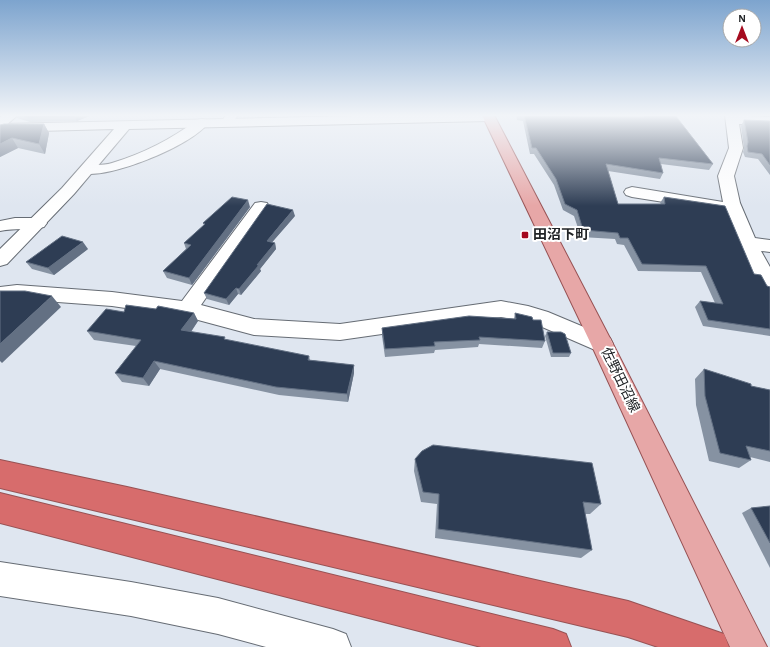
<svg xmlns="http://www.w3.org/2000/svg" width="770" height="647" font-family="'Alegreya Sans','Noto Sans JP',sans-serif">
	<rect width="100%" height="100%" fill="#dfe6f0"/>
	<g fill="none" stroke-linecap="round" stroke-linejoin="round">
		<g stroke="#666c74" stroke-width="2">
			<g id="street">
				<polygon points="3,115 18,115 5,126 0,127 0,117"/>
				<polygon points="226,115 238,115 231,125 223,125 221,122"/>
				<polygon points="725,115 770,117 770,125 739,124 743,148 734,176 740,203 755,238 770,240 770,252 761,251 770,267 770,294 763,292 760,287 739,243 727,212 632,197 626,195 624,192 626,189 632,187 723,202 718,176 729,148"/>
				<path d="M202,119L207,120L208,123C193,145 108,180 82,173L80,170L82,167C92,164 102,166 112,163C142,154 173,138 197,120Z"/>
				<polygon points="261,202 267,203 269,207 201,305 254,319 340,324 501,301 528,306 548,312 610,338 613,344 610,350 602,353 533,323 501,317 340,340 254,335 187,317 112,306 17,299 0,301 0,287 17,285 112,292 182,301 255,203"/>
				<path d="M15,218H38L44,219L47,223L44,227C30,230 15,228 0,231V221Z"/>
			</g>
		</g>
		<g stroke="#666c74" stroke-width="2">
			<g id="secondary">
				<polygon points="402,115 493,115 494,117 492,120 488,121 129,129 74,194 7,264 0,266 0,249 62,188 114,129 0,132 0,124"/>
				<polygon points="0,562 131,582 218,598 333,629 346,634 351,647 266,647 218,634 131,616 0,596"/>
			</g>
		</g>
		<g stroke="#975254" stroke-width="2">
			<polygon id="primary" points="482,115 494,115 613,344 767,647 730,647 591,344"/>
		</g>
		<g stroke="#975254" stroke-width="2">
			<g id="highway">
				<polygon points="0,460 127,487 628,601 724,634 729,647 658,647 628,637 0,488"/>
				<polygon points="0,493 553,629 566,634 571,647 481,647 0,523"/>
			</g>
		</g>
		<use href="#street" fill="#fff" fill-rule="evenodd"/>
		<use href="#secondary" fill="#fff" fill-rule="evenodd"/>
		<use href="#primary" fill="#e7a7a7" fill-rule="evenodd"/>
		<use href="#highway" fill="#d76c6c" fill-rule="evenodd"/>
	</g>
	<g fill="#8692a2">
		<polygon points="15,115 92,115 77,121 30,122 17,118"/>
		<polygon points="516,115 570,115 570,116 639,117 638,115 675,115 713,164 709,170 661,164 663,173 660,179 608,171 618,204 661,204 660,203 664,197 754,274 767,286 770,287 770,336 703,326 695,307 700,301 715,303 701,272 638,271 624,245 617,244 615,239 581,237 574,216 563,210 554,185 534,154 530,154 523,121 517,120"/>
		<polygon points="744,120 770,121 770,175 758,159 745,157 743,152 744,148 741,126"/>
		<polygon points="44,124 49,133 45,154 18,148 0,157 0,125"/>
		<polygon points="250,207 192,285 167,278 163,271 186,249 184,243 204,225 203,223"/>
		<polygon points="295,216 272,242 275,243 276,249 260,269 261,271 241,295 238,294 229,305 207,299 204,293"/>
		<polygon points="88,249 54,275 32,269 26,262"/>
		<polygon points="156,309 194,313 198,321 191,332 226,340 309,356 310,360 354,365 354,373 348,402 279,395 160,369 149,386 122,382 115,373 136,346 94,340 87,331 124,312"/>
		<polygon points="515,313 533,320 545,341 542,348 479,344 478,347 435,350 434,353 385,357 382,336 382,328 514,319"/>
		<polygon points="547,332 571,353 569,357 551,357 545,336"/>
		<polygon points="704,369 751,386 770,390 770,462 750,457 751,460 739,468 709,461 696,405 695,379"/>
		<polygon points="415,459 601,504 590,514 585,514 592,550 581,558 435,538 437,504 421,502 414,471"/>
		<polygon points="770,506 770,568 742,513 751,508"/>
	</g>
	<g fill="#637083">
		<polygon points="79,115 92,115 77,121 75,117"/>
		<polygon points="44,124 49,133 45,154 39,144"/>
		<polygon points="12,138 18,148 0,157 0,144"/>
		<polygon points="248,200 250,207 192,285 189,278"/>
		<polygon points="293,210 295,216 268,247 267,241"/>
		<polygon points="83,242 88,249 54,275 48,268"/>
		<polygon points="275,243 276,249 260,269 261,271 241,295 239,289 257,265"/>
		<polygon points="236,288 238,294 229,305 226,299"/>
		<polygon points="52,296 61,307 2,363 0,361 0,344"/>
		<polygon points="194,313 198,321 186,339 181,330"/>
		<polygon points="154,361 160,369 149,386 143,378"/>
		<polygon points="354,365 354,373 348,402 347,394"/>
	</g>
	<g fill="#2e3d54" stroke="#637083">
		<polygon points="18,115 79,115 75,117 28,118"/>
		<polygon points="524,115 570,115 570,116 644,117 643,115 675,115 713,164 659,158 663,173 606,164 618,204 665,204 664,197 725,206 754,274 761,275 767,286 770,287 770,329 708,320 700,301 723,304 706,266 642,264 628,238 620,238 618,233 583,230 577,210 565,204 556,179 536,148 532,148"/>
		<polygon points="744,120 770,121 770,165 762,154 748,152 747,146 748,142"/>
		<polygon points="4,124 44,124 39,144 12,138 0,144 0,125"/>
		<polygon points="232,197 248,200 189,278 163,271 191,245 184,243 205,224 203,223"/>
		<polygon points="267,204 293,210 267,241 275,243 257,265 259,265 239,289 236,288 226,299 204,293"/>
		<polygon points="62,236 83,242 48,268 26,262"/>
		<polygon points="0,291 25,291 52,296 0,344"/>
		<polygon points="126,305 156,309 158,306 194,313 181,330 225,337 224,339 309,356 308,360 354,365 347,394 276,387 154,361 143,378 115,373 141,340 87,331 106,309 124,312"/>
		<polygon points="515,313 532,317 533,320 541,320 545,341 479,337 480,340 434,342 435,346 385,349 382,328 469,316 516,319"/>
		<polygon points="547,332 561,332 565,334 571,353 553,353"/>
		<polygon points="704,369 751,384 751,386 770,390 770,451 746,446 751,460 720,453 705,396"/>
		<polygon points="433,445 592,463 601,504 583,502 592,550 438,529 439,494 423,492 415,459 422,451"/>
		<polygon points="770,506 770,543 751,508"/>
	</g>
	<linearGradient id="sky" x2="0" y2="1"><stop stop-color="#7da4ce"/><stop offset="0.56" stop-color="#f1f4f8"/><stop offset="1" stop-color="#f1f4f8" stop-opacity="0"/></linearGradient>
	<rect width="770" height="206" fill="url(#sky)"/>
	<rect fill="#a50b1f" stroke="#fff" stroke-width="1.5" x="521" y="231" width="8" height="8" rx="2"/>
	<g text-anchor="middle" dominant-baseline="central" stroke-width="4" stroke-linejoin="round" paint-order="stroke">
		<g font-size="14" font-weight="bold" fill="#202326" stroke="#fff" text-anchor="start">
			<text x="533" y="235">田沼下町</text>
		</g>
		<g font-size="14" fill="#202326" stroke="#fff">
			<text transform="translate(620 380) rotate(64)">佐野田沼線</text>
		</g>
	</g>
	<g transform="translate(742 28)"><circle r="19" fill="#ffffff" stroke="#a6a7a8"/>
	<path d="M0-3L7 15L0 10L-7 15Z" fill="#a50b1f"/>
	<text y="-6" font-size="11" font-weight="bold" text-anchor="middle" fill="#202326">N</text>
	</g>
</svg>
